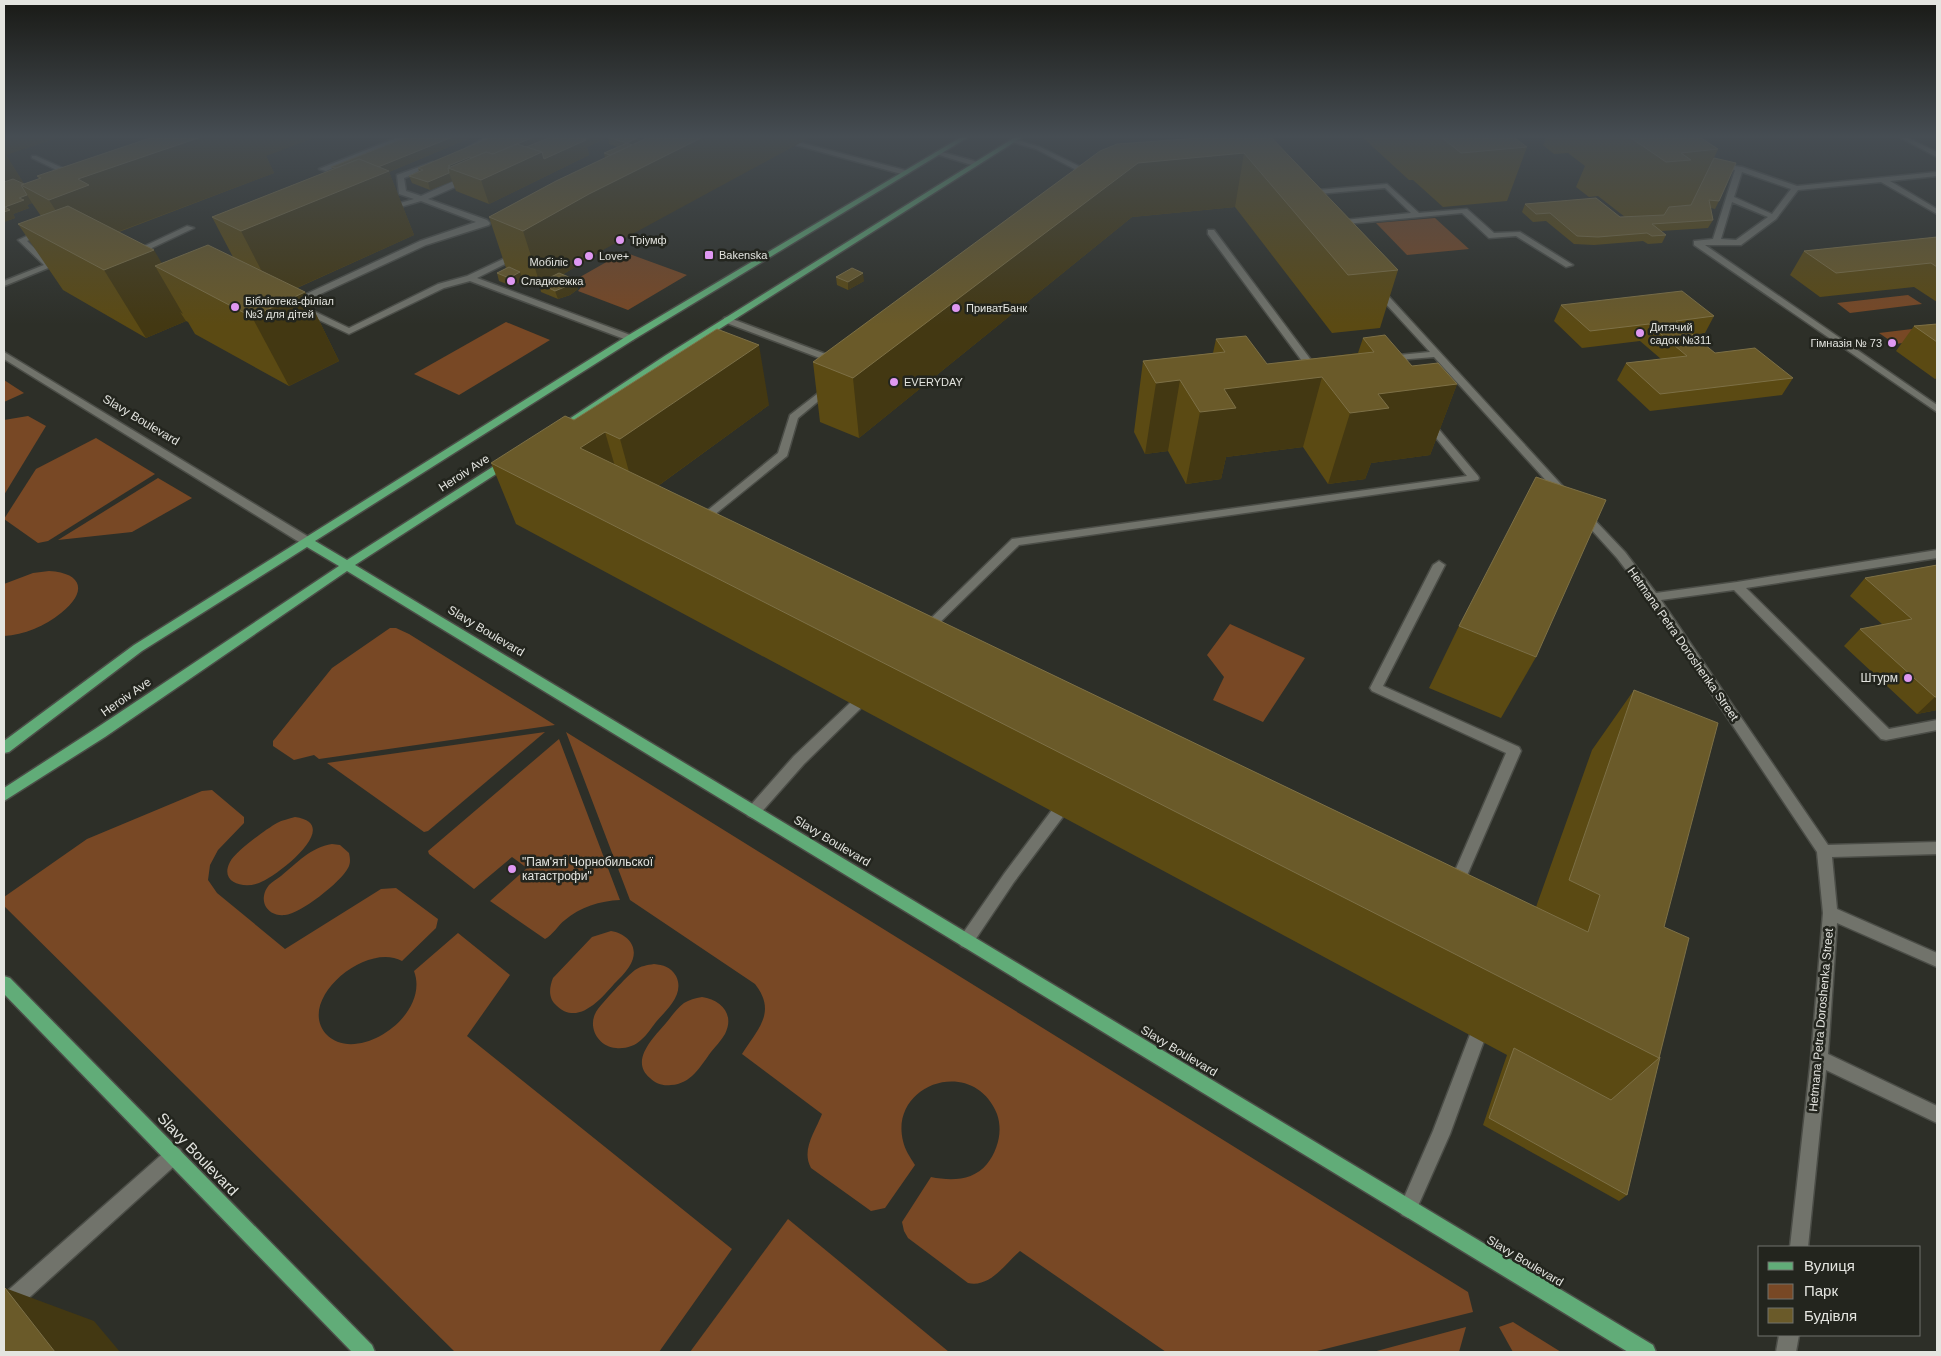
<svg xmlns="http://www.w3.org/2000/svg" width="1941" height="1356" font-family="Arial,sans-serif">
	<rect width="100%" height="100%" fill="#2d2f28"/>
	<g fill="#784825">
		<polygon points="1435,218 1469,249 1407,255 1376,223"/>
		<polygon points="624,252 687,275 628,310 578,291 583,285 573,281"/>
		<polygon points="1908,295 1922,304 1850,313 1837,303"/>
		<polygon points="506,322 550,340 459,395 414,374"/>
		<polygon points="1937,326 1937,339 1895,344 1879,333"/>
		<polygon points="4,380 24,393 4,402"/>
		<polygon points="28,416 46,426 4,495 4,420"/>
		<polygon points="96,438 155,474 48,541 38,543 4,519 36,469"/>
		<polygon points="158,478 192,498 132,532 58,540"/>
		<path d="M49,571C84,573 87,593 61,613C45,626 24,635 4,636V584L33,573Z"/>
		<polygon points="1230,624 1305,658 1263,722 1213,700 1224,677 1207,655"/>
		<polygon points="390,628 396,628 409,634 555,725 319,759 314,755 294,760 273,746 273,741 332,668"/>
		<polygon points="545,732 428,831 424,832 327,763"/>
		<path d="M566,732L1468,1292L1473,1312L1313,1352H1166L1020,1251C1005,1264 990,1288 968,1283L908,1238L904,1231L902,1222L931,1177C951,1181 973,1181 987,1164C998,1150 1003,1131 997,1114C973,1055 889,1084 903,1141C905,1150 910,1157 915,1165L885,1208L871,1211L811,1168C801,1150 815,1132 822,1114L742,1054C758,1029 777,1012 755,984L630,900Z"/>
		<path d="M559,739L620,900C600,901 580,907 565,920C558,925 553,935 545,939L490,901L527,868L512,857L474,889L429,854L428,851Z"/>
		<path d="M212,790L244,817V823L218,850L210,865L208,880L217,893L285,949L381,889L396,888L438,919L436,928L402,961C366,941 296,1000 326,1034C356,1066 431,1016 414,971L458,933L510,975L467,1036L732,1249L659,1352H455L4,906V897L87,839L202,791Z"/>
		<path d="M295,817C345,824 276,877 259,883C244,889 219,883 230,862C236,851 265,830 277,823C282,820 289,819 295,817Z"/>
		<path d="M332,844L340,845L349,853C350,858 351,863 348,868C341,882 300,914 285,915C267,917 257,900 269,885C272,882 277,879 281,876C297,863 311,847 332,844Z"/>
		<path d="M611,931C629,934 641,949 629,967C625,973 619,979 614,984C601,999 578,1026 557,1006C548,999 549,988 553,978L592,937Z"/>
		<path d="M654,964C663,965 671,967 676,976C685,994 667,1009 656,1022C651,1028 647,1035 641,1040C635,1046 625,1049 616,1048C599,1047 587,1028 596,1012C601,1004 628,975 635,970C641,966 647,965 654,964Z"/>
		<path d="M702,997C721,1000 735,1014 725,1034C721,1041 715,1047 711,1052C700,1067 691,1084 671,1085C663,1086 656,1084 650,1078C629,1061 654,1037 666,1023C671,1017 677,1008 684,1003C689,1000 695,998 702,997Z"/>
		<polygon points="788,1219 949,1352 690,1352"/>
		<polygon points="1513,1322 1561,1352 1513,1352 1499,1327"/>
		<polygon points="1466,1327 1459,1352 1373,1352"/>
	</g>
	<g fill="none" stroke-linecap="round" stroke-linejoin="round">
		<g stroke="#4b4d47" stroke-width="3">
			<g id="minor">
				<polygon points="401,136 409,136 326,171 319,169"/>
				<polygon points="488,136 495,136 470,150 465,149"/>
				<polygon points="1897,136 1904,136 1937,152 1937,157"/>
				<polygon points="1014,139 1040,147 1097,175 1090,177 1036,149 1012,142 1011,141"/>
				<polygon points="798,142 908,171 909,173 905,175 796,145 796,143"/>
				<polygon points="938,151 978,162 979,164 975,166 936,154 934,153"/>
				<polygon points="32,156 36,156 78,175 71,177 32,158"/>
				<polygon points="433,162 437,164 436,166 404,178 406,191 421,196 465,176 471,176 471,180 428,199 487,220 490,223 489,225 426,245 299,304 349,328 438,284 467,276 518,252 521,252 521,256 477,278 633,336 633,340 627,340 470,281 444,288 349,334 289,306 289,302 420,241 476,222 421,201 383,212 383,208 414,199 399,194 397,175"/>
				<path d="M1715,163L1742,167L1797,186L1937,172V176L1890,181L1937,209V214L1881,182L1798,190L1776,219L1741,245H1705L1937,405V412L1694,245V241L1713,239L1735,170L1715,167ZM1742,172L1791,189L1772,214L1734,197ZM1732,202L1768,217L1736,240L1721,239Z"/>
				<polygon points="1387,184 1419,213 1467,209 1494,233 1520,232 1573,265 1566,267 1516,236 1489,238 1462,213 1335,225 1331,223 1335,221 1411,213 1385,188 1307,195 1303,193 1307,191"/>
				<polygon points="187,226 194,228 137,255 130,253"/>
				<polygon points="40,230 47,232 27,241 53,266 4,286 4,281 44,265 18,240"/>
				<polygon points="1208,230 1214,230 1311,360 1323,361 1323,365 1305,365 1208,234"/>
				<polygon points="1375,288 1381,288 1569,493 1570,495 1569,497 1561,497 1434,357 1385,361 1383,359 1388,356 1430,352 1375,292"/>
				<polygon points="727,317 839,359 841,361 836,364 833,363 724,322 724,318"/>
				<polygon points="4,352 312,539 314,542 308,546 304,545 4,359"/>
				<polygon points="830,384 835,387 833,389 798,418 787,456 708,520 708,524 697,523 696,521 697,519 778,453 790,415"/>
				<polygon points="1428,419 1431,420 1478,476 1479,478 1478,480 1019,545 929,633 925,634 919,630 1012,539 1467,476 1423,422"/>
				<polygon points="1584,512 1588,513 1625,552 1656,593 1737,582 1937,550 1937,558 1746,588 1889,729 1937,720 1937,730 1886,740 1881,739 1734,590 1661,600 1828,845 1937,842 1937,854 1832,857 1837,909 1937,953 1937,967 1837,923 1828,1054 1937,1106 1937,1123 1826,1070 1808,1247 1790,1247 1811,1058 1823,913 1817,852 1649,600 1617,558 1580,517 1579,515"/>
				<polygon points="1439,561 1445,565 1383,686 1519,747 1521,751 1462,887 1460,892 1455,893 1450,892 1448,887 1506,753 1372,691 1370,688 1433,565"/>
				<polygon points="855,701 860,703 861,706 860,709 804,764 758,816 753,818 748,816 746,812 748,808 794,756 850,703"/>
				<polygon points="1057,808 1062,810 1064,814 1062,818 1014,882 971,946 966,948 961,946 958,941 961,936 1004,874 1052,810"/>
				<polygon points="1477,1030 1483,1032 1485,1038 1450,1134 1414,1215 1408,1218 1402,1215 1399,1209 1433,1131 1471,1032"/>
				<polygon points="174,1146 180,1149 183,1155 180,1161 11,1314 4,1316 4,1294 168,1149"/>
				<polygon points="1779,1335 1799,1335 1796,1352 1776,1352"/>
			</g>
		</g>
		<g stroke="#4b4d47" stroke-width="3">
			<g id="major">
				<polygon points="963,136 970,136 633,340 315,541 347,560 505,459 513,459 513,463 355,565 1653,1345 1656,1352 1628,1352 347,571 105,737 4,801 4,788 95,729 339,566 307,547 142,651 9,752 4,753 4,741 134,645 627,336"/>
				<polygon points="1017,136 1024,136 672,359 562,431 559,432 554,429 666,355"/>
				<polygon points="4,976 10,978 372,1345 375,1352 352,1352 4,994"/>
			</g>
		</g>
		<use href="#minor" fill="#71736b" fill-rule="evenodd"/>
		<use href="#major" fill="#61ac78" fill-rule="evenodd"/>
	</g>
	<g fill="#5b4a13">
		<polygon points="4,136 6,155 24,184 39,179 37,176 266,156 274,173 119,232 162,263 233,257 212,217 333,169 331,167 410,136 469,136 470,138 389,172 414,235 297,288 305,292 339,361 289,386 195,334 188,322 186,321 146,338 63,290 18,224 41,216 32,203 27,205 29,208 13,214 15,218 4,222"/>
		<polygon points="494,136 639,137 640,141 603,250 562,275 578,289 570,295 558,299 541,292 540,287 523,280 512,286 499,281 497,273 506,268 489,217 605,158 604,153 618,147 609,144 608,137 587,147 589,155 489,204 456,191 452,181 430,190 412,183 409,176 419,171 418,168"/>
		<polygon points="1197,136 1270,136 1398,270 1380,328 1332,333 1235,207 1132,217 859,438 820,422 813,362 1197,138"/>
		<polygon points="1361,136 1512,136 1527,147 1507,201 1443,207 1413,180 1409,180"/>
		<polygon points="1547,136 1681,136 1684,138 1718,149 1714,158 1719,201 1715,209 1711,208 1713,220 1708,228 1661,231 1666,235 1662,243 1648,244 1643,241 1594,245 1574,244 1546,221 1533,222 1522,212 1525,204 1620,217 1625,217 1598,196 1589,197 1576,187 1585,166 1568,153 1554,154 1543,145"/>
		<polygon points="1937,237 1937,302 1914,287 1820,297 1790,275 1804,251"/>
		<polygon points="836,277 864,281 848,290 837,285"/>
		<polygon points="1561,305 1714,316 1705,333 1693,335 1715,353 1793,378 1782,395 1650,411 1617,380 1626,363 1661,359 1640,341 1582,348 1554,321"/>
		<polygon points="1937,324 1937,378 1935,379 1896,351 1914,326"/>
		<polygon points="1363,338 1412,366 1457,384 1430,455 1371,463 1365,479 1328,484 1303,447 1226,457 1221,479 1186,484 1168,451 1145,454 1134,432 1143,361 1213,353 1216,339 1267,364 1358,353"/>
		<polygon points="769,405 658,486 1536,907 1592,750 1634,690 1664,927 1660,1057 1627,1195 1619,1201 1483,1125 1507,1055 516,524 491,463 574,420"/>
		<polygon points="1937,565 1937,710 1917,714 1844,646 1860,629 1882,624 1850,596 1865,578"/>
		<polygon points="1459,626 1536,657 1501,718 1429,688"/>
	</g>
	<g fill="#433812">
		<polygon points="4,136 64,136 6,155 24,184 4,191"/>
		<polygon points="204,136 319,136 266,156 274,173 117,232 85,256 49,200 78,179"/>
		<polygon points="455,136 469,136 470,138 389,172 414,235 243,312 271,289 241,231 360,175"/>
		<polygon points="536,136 555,136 482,168 479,160"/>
		<polygon points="593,136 611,136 587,147 589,155 489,204 481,180 542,152 585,139"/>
		<polygon points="705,136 813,136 603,250 544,286 540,284 523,231 589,194"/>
		<polygon points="639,137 641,145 628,150 627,143"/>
		<polygon points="1244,153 1235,207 1132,217 859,438 853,378 1138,163"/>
		<polygon points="470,157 472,165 449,169 448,166"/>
		<polygon points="449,173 452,181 430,190 428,182"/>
		<polygon points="27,195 32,203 27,205 29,208 13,214 15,218 4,222 4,212 5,207 19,198"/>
		<polygon points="154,250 167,272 155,266 183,314 180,312 186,321 146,338 104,270"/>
		<polygon points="520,272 523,280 512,286 509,278"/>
		<polygon points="863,273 864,281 848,290 848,282"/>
		<polygon points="576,280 578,289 570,295 558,299 555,291"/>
		<polygon points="305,292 339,361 289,386 252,317"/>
		<polygon points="759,345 769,405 637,501 620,439"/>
		<polygon points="1322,377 1303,447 1226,457 1221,479 1186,484 1200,412 1224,389"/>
		<polygon points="1180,380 1168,451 1145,454 1156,383"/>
		<polygon points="1457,384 1430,455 1371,463 1365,479 1328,484 1350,413 1378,394"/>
		<polygon points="605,432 623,494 580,448"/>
		<polygon points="1935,697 1937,697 1937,710 1917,714"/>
		<polygon points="5,1288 94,1321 120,1352 55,1352"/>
	</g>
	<g fill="#6a5a29" stroke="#7d7046">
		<polygon points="156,136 204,136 78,179 89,185 49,200 21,185 41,178 37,176"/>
		<polygon points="410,136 455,136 378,167 359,159 336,168 331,167"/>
		<polygon points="494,136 536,136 493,154 486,152 472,158 470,157 448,166 450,167 448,168 449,173 428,182 409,176 423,170 418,168"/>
		<polygon points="554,136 572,136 586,140 544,159 542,152 526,147"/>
		<polygon points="573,136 593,136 585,139"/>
		<polygon points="610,136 634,136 639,137 627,143 607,137"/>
		<polygon points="651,136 705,136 589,194 523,231 489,217 556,181"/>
		<polygon points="1198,136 1270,136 1398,270 1348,275 1244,153 1138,163 853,378 813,362 1100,151 1117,144 1200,138"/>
		<polygon points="1440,136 1512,136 1527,147 1461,153"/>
		<polygon points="1628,136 1681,136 1684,138 1698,136 1718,149 1681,153 1691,160 1666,162"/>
		<polygon points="627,143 632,145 610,155 604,153"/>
		<polygon points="517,144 542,152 481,180 448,168 486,152 493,154"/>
		<polygon points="1714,158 1736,163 1719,201 1709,200 1713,220 1652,224 1666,235 1652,236 1647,233 1598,237 1577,236 1550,213 1536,214 1525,204 1596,198 1620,217 1664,215 1669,207 1691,205"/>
		<polygon points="359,159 389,171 241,231 212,217"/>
		<polygon points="13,179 24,184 21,185 27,195 19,198 24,200 5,207 10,210 4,212 4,182"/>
		<polygon points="68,206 154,250 104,270 18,224"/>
		<polygon points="1937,237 1937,267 1931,263 1836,273 1804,251"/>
		<polygon points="208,245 305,292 252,317 155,266"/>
		<polygon points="509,267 520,272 509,278 497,273"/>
		<polygon points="852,268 863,273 848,282 836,277"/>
		<polygon points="559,273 576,280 567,286 555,291 539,283"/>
		<polygon points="1682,291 1714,316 1676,321 1715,353 1755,348 1793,378 1660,394 1626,363 1687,356 1649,324 1590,331 1561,305"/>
		<polygon points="1937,324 1937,342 1914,326"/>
		<polygon points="717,329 759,345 620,439 605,432 580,448 1588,932 1600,895 1569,880 1634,690 1718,723 1664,927 1689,938 1659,1058 491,463 565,416 574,420"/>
		<polygon points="1385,335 1412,366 1438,363 1457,384 1378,394 1389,408 1350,413 1322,377 1224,389 1236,408 1200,412 1180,380 1156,383 1143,361 1225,352 1216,339 1246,336 1267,364 1374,352 1363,338"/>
		<polygon points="1536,477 1606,500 1536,657 1459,626"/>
		<polygon points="1937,565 1937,697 1935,697 1860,629 1912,619 1865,578"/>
		<polygon points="1514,1048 1611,1100 1659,1058 1660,1057 1627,1195 1489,1118"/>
		<polygon points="5,1288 55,1352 4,1352 4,1289"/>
	</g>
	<linearGradient id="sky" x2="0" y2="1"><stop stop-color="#191a16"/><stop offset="0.42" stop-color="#464d53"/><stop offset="1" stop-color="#464d53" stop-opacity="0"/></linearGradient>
	<rect width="1941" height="325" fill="url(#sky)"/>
	<g fill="#df98f2" stroke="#23251e" stroke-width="2">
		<circle cx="620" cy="240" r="5"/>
		<rect x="704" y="250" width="10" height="10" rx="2.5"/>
		<circle cx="589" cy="256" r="5"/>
		<circle cx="578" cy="262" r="5"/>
		<circle cx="511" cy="281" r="5"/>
		<circle cx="235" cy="307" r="5"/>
		<circle cx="956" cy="308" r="5"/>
		<circle cx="1640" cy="333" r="5"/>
		<circle cx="1892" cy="343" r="5"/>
		<circle cx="894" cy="382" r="5"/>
		<circle cx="1908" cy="678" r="5"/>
		<circle cx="512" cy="869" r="5"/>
	</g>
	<g text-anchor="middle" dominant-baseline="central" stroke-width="5" stroke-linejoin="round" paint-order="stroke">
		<g font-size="11" fill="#e4e5e0" stroke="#23251e" text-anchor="start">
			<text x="630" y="240">Тріумф</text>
			<text x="719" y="255">Bakenska</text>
			<text x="599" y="256">Love+</text>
			<text x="568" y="262" text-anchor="end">Мобіліс</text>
			<text x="521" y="281">Сладкоежка</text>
			<text x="245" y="301">Бібліотека-філіал<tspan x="245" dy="13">№3 для дітей</tspan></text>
			<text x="966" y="308">ПриватБанк</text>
			<text x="1650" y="327">Дитячий<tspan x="1650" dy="13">садок №311</tspan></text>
			<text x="1882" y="343" text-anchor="end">Гімназія № 73</text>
			<text x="904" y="382">EVERYDAY</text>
		</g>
		<g font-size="12" fill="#e4e5e0" stroke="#23251e">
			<text transform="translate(141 420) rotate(31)">Slavy Boulevard</text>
			<text transform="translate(464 473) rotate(-33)">Heroiv Ave</text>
			<text transform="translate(486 631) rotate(31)">Slavy Boulevard</text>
			<text transform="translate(1683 644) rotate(55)">Hetmana Petra Doroshenka Street</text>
			<text transform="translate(126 697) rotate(-35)">Heroiv Ave</text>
			<text transform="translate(832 841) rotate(31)">Slavy Boulevard</text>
			<text transform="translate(1821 1020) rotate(-85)">Hetmana Petra Doroshenka Street</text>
			<text transform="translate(1179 1051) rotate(31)">Slavy Boulevard</text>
			<text transform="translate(1525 1261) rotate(31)">Slavy Boulevard</text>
		</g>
		<g font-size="12" fill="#e4e5e0" stroke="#23251e" text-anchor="end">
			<text x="1898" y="678">Штурм</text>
			<text x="522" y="862" text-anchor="start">"Пам'яті Чорнобильскої<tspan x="522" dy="14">катастрофи"</tspan></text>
		</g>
		<g font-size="15" fill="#e4e5e0" stroke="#23251e">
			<text transform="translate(198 1154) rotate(46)">Slavy Boulevard</text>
		</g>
	</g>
	<rect width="1941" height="1356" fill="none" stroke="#e4e5e0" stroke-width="10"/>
	<rect x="1758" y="1246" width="162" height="90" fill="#23251e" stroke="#70726c"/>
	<rect x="1768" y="1262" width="25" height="8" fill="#61ac78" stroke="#70726c"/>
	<text x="1804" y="1271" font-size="15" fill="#e4e5e0">Вулиця</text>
	<rect x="1768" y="1284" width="25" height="15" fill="#784825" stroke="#70726c"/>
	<text x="1804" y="1296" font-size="15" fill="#e4e5e0">Парк</text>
	<rect x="1768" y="1308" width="25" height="15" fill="#6a5a29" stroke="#70726c"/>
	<text x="1804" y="1321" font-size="15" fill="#e4e5e0">Будівля</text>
</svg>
